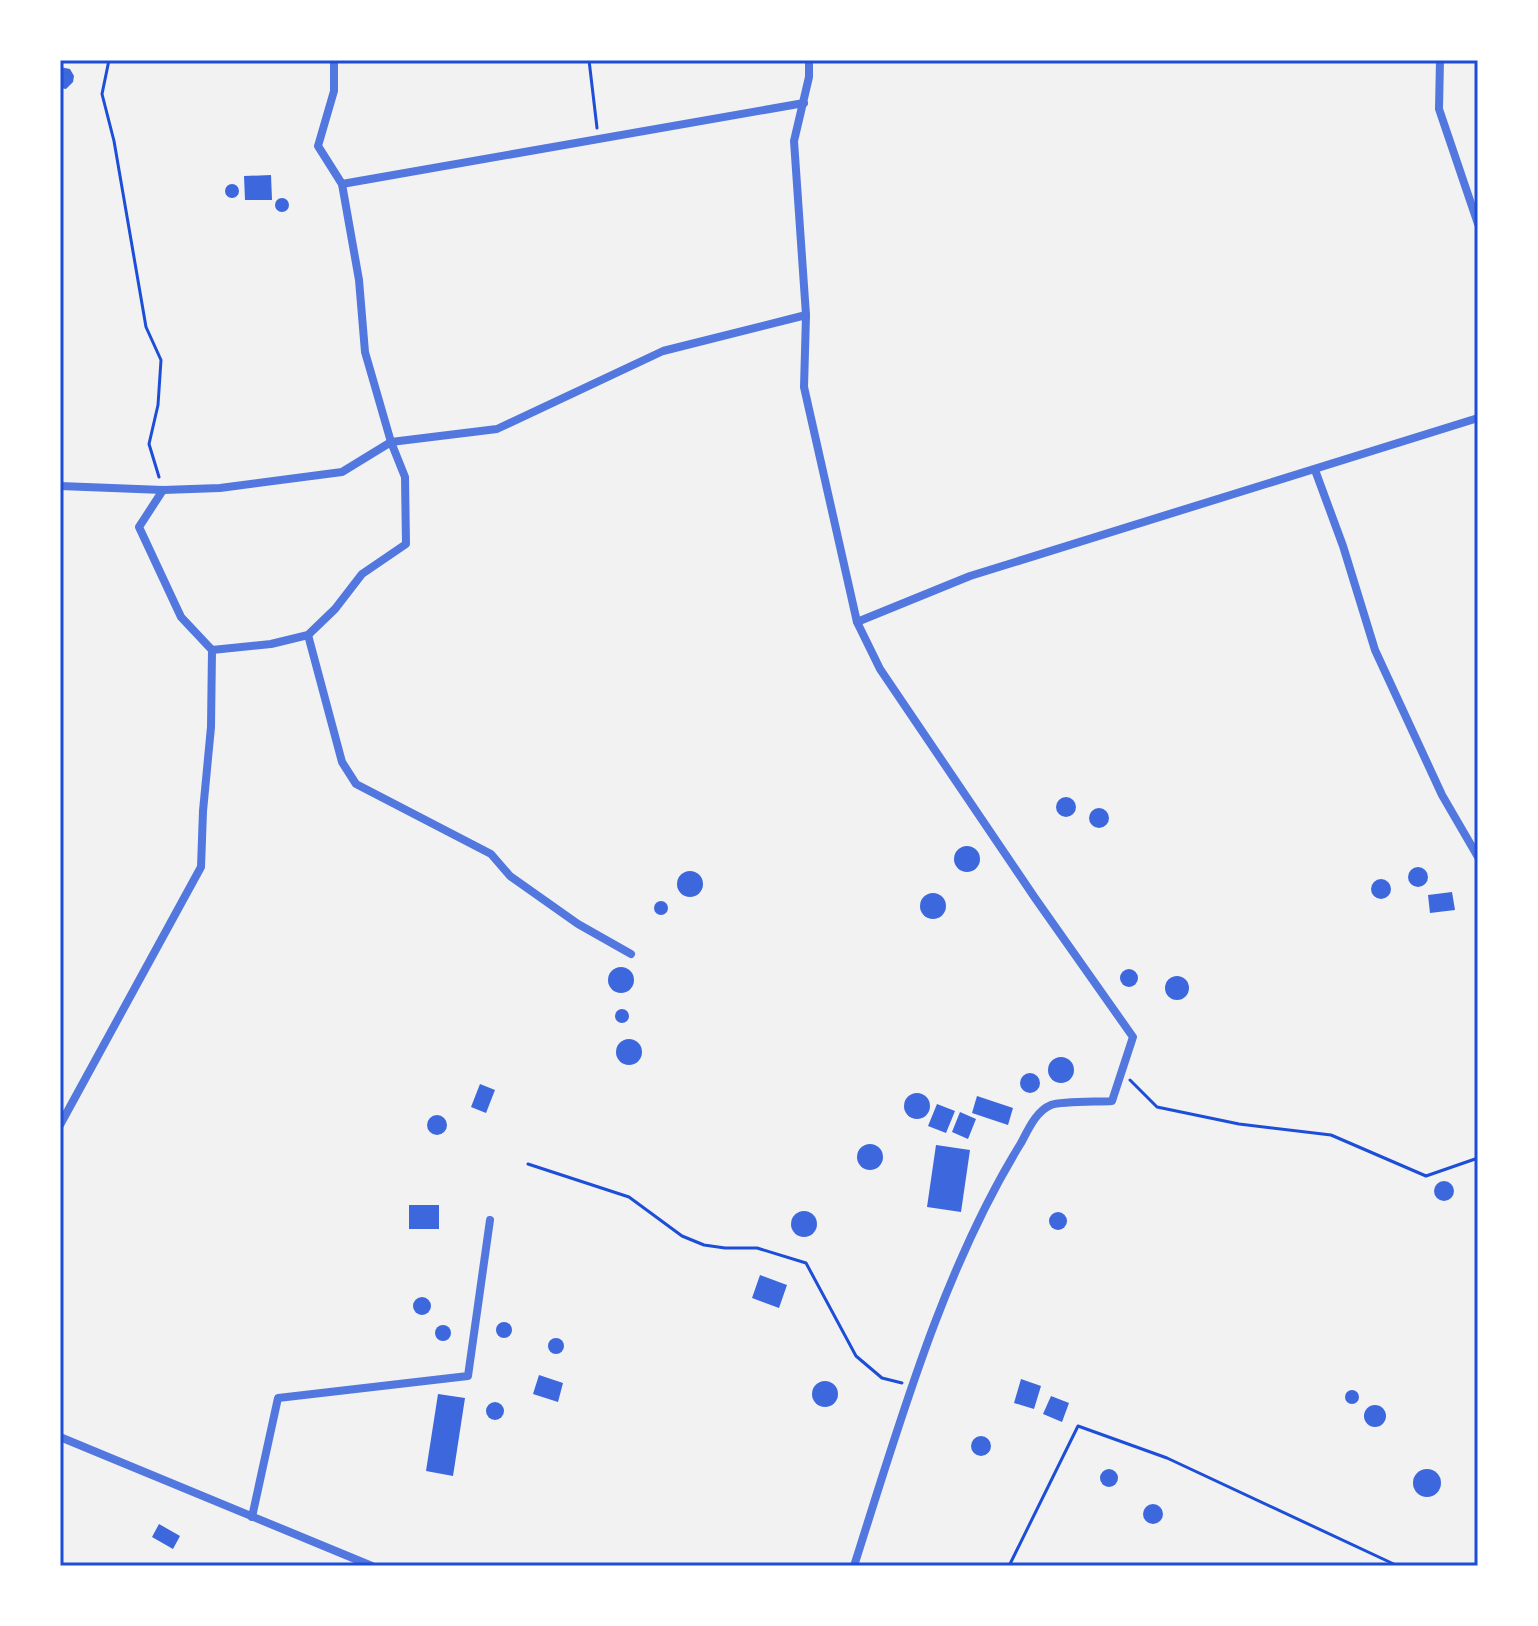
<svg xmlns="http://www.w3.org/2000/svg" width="1538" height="1626" font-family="Helvetica,sans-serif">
	<rect width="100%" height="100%" fill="#f2f2f2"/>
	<g fill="#3d67dc">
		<polygon points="60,67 70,69 74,76 73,82 66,89 60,88"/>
		<polygon points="271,175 272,200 245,200 244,176"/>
		<circle cx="232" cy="191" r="7"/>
		<circle cx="282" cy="205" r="7"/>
		<circle cx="1066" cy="807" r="10"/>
		<circle cx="1099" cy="818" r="10"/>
		<circle cx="967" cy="859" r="13"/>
		<circle cx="1418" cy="877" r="10"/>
		<circle cx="690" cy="884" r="13"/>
		<circle cx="1381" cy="889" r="10"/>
		<polygon points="1452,892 1455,910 1430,913 1428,895"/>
		<circle cx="933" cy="906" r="13"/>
		<circle cx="661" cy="908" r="7"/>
		<circle cx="621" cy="980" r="13"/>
		<circle cx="1129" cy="978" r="9"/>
		<circle cx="1177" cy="988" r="12"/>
		<circle cx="622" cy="1016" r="7"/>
		<circle cx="629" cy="1052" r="13"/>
		<circle cx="1061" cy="1070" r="13"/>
		<circle cx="1030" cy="1083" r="10"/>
		<polygon points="480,1084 495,1090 486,1113 471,1107"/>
		<circle cx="917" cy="1106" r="13"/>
		<polygon points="977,1096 1013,1108 1008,1125 972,1113"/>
		<polygon points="937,1104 955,1111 946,1133 928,1126"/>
		<polygon points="960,1112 976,1119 968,1139 952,1132"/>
		<circle cx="437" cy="1125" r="10"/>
		<circle cx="870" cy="1157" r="13"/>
		<polygon points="936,1145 970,1150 961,1212 927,1207"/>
		<circle cx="1444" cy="1191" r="10"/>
		<rect x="409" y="1205" width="30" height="24"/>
		<circle cx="804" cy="1224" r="13"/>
		<circle cx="1058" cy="1221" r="9"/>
		<polygon points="760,1275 787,1285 779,1308 752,1298"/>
		<circle cx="422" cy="1306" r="9"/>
		<circle cx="504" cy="1330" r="8"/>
		<circle cx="443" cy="1333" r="8"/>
		<circle cx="556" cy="1346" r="8"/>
		<polygon points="539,1375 563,1383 558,1402 533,1394"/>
		<polygon points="1021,1379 1041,1386 1034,1409 1014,1403"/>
		<circle cx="825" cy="1394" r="13"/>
		<circle cx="1352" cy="1397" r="7"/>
		<polygon points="438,1394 465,1398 453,1476 426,1471"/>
		<polygon points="1051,1396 1069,1403 1062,1422 1043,1414"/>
		<circle cx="495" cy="1411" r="9"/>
		<circle cx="1375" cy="1416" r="11"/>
		<circle cx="981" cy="1446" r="10"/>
		<circle cx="1109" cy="1478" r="9"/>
		<circle cx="1427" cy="1483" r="14"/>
		<circle cx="1153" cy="1514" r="10"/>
		<polygon points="159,1524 180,1536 173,1549 152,1537"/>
	</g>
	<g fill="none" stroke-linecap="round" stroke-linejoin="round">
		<g stroke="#1d4ed8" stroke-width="3">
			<polyline points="109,60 102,94 114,141 146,327 161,360 158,405 149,444 159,477"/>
			<polyline points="589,60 597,128"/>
			<polyline points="1130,1080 1157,1107 1239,1124 1331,1135 1426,1176 1478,1158"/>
			<polyline points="528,1164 629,1197 682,1236 704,1245 725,1248 757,1248 806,1263 856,1356 882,1378 902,1383"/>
			<polyline points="1009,1566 1078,1426 1167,1458 1398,1566"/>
		</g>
		<g stroke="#5277de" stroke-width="8">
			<path d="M809,60V77L794,141L806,315L804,387L857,622L880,669L1035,898L1133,1037L1112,1101C1098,1102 1062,1101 1051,1105C1036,1111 1028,1130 1021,1143C943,1269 899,1425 854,1566"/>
			<polyline points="1440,60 1439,109 1478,224"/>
			<polyline points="342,184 804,103"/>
			<polyline points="1315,470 1343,546 1375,650 1442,795 1478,857"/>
			<polyline points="60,486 163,490 220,488 342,472 391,442 497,429 663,351 806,315"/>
			<polyline points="163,490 139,527 181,617 212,650 271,644 308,635 335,609 362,574 406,544 405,477 391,442 365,352 359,280 342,184 318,146 334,91 334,60"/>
			<polyline points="857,622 970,576 1478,418"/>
			<polyline points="308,635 342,762 356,784 491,854 510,876 578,924 631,954"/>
			<polyline points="60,1125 201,867 203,811 211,727 212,650"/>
			<polyline points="60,1437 372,1566"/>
			<polyline points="252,1517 278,1398 468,1376 490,1220"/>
		</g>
	</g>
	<rect width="1538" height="1626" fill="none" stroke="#ffffff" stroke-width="124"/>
	<rect x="62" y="62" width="1414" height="1502" fill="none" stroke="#1d4ed8" stroke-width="3"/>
</svg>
